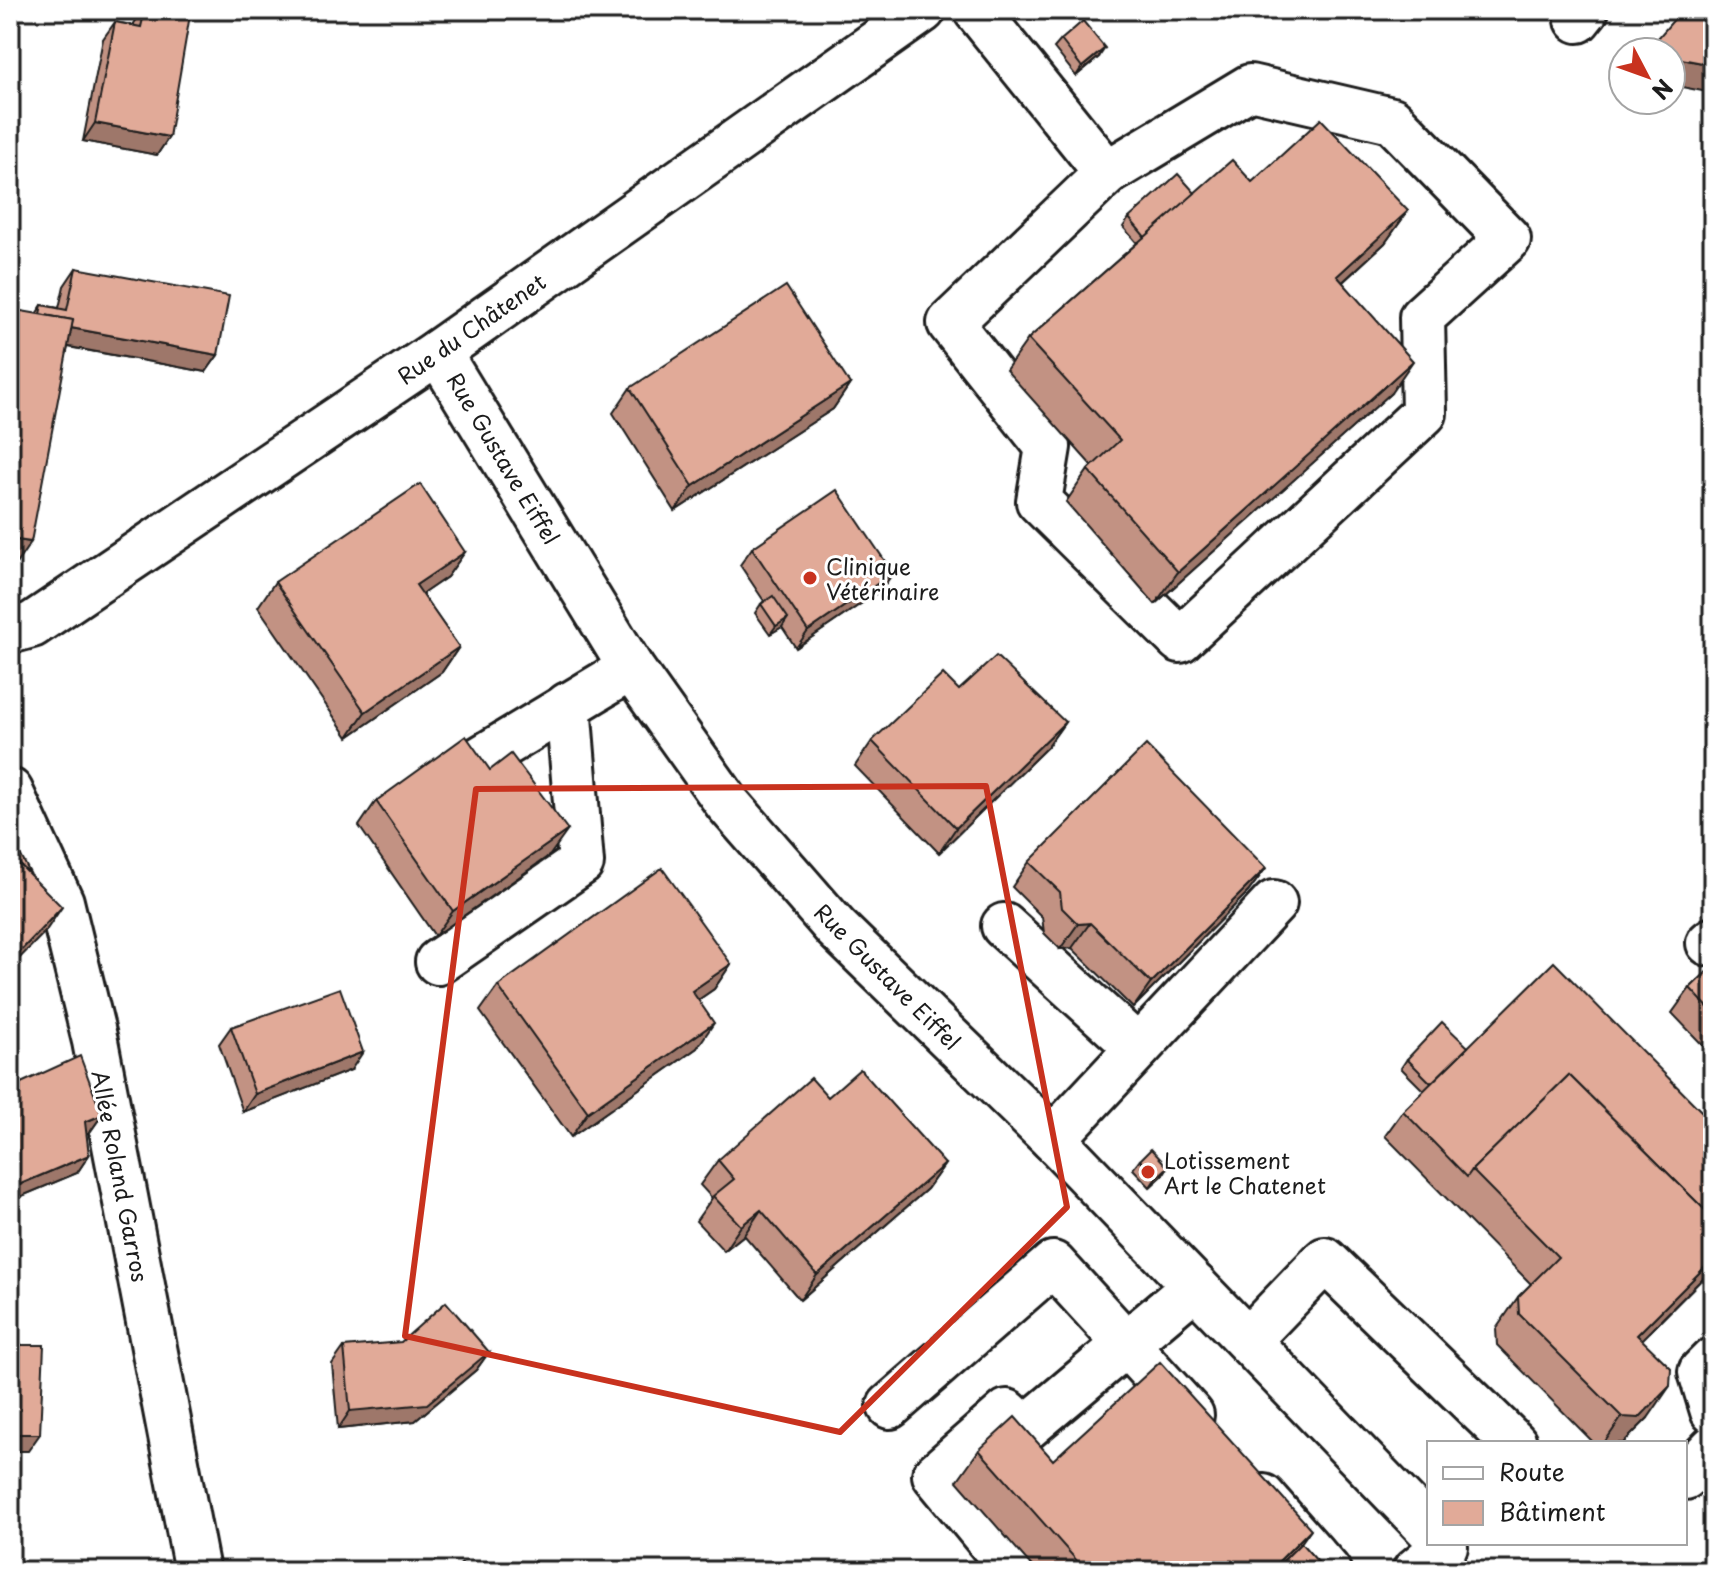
<svg xmlns="http://www.w3.org/2000/svg" width="1723" height="1581" font-family="'Playpen Sans',sans-serif">
	<rect width="100%" height="100%" fill="#fff"/>
	<filter id="ink" filterUnits="userSpaceOnUse"><feTurbulence type="fractalNoise" baseFrequency=".0125" numOctaves="2"/><feDisplacementMap in="SourceGraphic" scale="16" xChannelSelector="R" yChannelSelector="G"/><feConvolveMatrix kernelMatrix="1 2 1 2 8 2 1 2 1" color-interpolation-filters="sRGB"/></filter>
	<g filter="url(#ink)">
		<g fill="none" stroke-linecap="round" stroke-linejoin="round">
			<g stroke="#1c1c1c" stroke-width="50">
				<g id="minor">
					<polyline points="976,10 1107,173"/>
					<polyline points="1578,20 1586,10"/>
					<polygon points="1250,87 1392,120 1508,239 1422,317 1424,413 1180,640 1039,501 1048,447 950,323 1107,173"/>
					<polyline points="438,352 631,668 727,803 836,928 1053,1139 1429,1529"/>
					<polyline points="10,631 32,625 438,352 923,10"/>
					<polyline points="480,759 631,668"/>
					<polyline points="10,791 61,902 95,1041 197,1571"/>
					<polyline points="1004,926 1138,1048"/>
					<polyline points="1709,943 1713,940"/>
					<polyline points="438,962 581,863 568,705"/>
					<polyline points="1053,1139 1274,903"/>
					<polyline points="1248,1340 1325,1260 1514,1443"/>
					<polyline points="1713,1360 1701,1372 1713,1411"/>
					<polyline points="890,1406 1053,1264 1191,1415"/>
					<polyline points="1685,1477 1713,1448"/>
					<polyline points="1263,1497 1328,1571"/>
					<polyline points="1014,1571 935,1475 1007,1412 1025,1429 1195,1286"/>
					<polyline points="1415,1571 1445,1546"/>
				</g>
			</g>
			<use href="#minor" stroke="#fff" stroke-width="44"/>
		</g>
		<g fill="#c29283" stroke="#1c1c1c" stroke-width="2">
			<polygon points="143,10 184,10 169,137 157,155 83,141 103,39 115,22 133,25"/>
			<polygon points="1061,40 1099,57 1076,76 1054,48"/>
			<polygon points="1252,182 1408,211 1385,243 1342,283 1391,393 1155,604 1066,502 1088,470 1092,466 1006,370 1028,339 1137,243 1123,227 1129,218 1195,193"/>
			<polygon points="76,268 218,355 206,372 68,347 14,567 36,314 42,305 59,308 64,286"/>
			<polygon points="850,384 833,409 675,511 613,413 630,388"/>
			<polygon points="752,548 893,573 881,590 796,648 782,627 770,634 755,613 761,604 764,601 740,565"/>
			<polygon points="465,552 447,577 422,594 459,647 442,672 348,737 258,607 275,582"/>
			<polygon points="1065,722 1047,747 939,853 855,766 872,741"/>
			<polygon points="376,801 550,855 435,936 359,826"/>
			<polygon points="1029,862 1266,868 1248,892 1133,1008 1072,948 1060,949 1044,933 1042,917 1012,887"/>
			<polygon points="731,964 714,989 698,1000 697,1048 571,1137 480,1011 498,986"/>
			<polygon points="1713,966 1713,1056 1672,1013 1690,988"/>
			<polygon points="231,1027 351,1070 243,1112 219,1044"/>
			<polygon points="1468,1047 1713,1123 1713,1268 1642,1340 1648,1418 1623,1443 1594,1443 1497,1345 1496,1329 1518,1297 1531,1284 1385,1136 1403,1111 1424,1091 1401,1068 1407,1059"/>
			<polygon points="10,1088 102,1115 90,1132 86,1133 89,1155 77,1173 10,1201"/>
			<polygon points="828,1097 945,1164 927,1189 800,1300 744,1235 724,1251 696,1221 712,1198 700,1185 718,1160"/>
			<polygon points="1140,1160 1168,1167 1162,1176 1150,1187 1133,1169"/>
			<polygon points="344,1347 489,1352 476,1370 415,1421 338,1429 332,1364"/>
			<polygon points="979,1450 1053,1460 1301,1543 1326,1571 1036,1571 957,1481"/>
		</g>
		<g fill="#9e776a" stroke="#1c1c1c" stroke-width="2">
			<polygon points="1105,48 1099,57 1076,76 1082,67"/>
			<polygon points="1671,57 1713,65 1713,93 1671,85"/>
			<polygon points="95,123 169,137 157,155 83,141"/>
			<polygon points="1408,211 1385,243 1314,308 1337,276"/>
			<polygon points="38,322 218,355 206,372 26,339"/>
			<polygon points="1413,361 1391,393 1155,604 1178,572"/>
			<polygon points="850,384 833,409 675,511 693,486"/>
			<polygon points="10,539 31,542 14,567 10,567"/>
			<polygon points="465,552 447,577 399,610 416,585"/>
			<polygon points="893,573 881,590 796,648 808,631"/>
			<polygon points="788,618 782,627 770,634 776,626"/>
			<polygon points="459,647 442,672 348,737 365,712"/>
			<polygon points="1065,722 1047,747 939,853 956,828"/>
			<polygon points="568,830 550,855 435,936 453,911"/>
			<polygon points="1266,868 1248,892 1133,1008 1151,983"/>
			<polygon points="62,907 45,932 10,968 10,962"/>
			<polygon points="1090,923 1072,948 1060,949 1078,924"/>
			<polygon points="731,964 714,989 675,1016 692,991"/>
			<polygon points="714,1023 697,1048 571,1137 588,1112"/>
			<polygon points="363,1052 351,1070 243,1112 255,1094"/>
			<polygon points="102,1115 90,1132 73,1140 85,1122"/>
			<polygon points="89,1155 77,1173 10,1201 10,1195 16,1186"/>
			<polygon points="945,1164 927,1189 800,1300 817,1275"/>
			<polygon points="1168,1167 1162,1176 1150,1187 1156,1178"/>
			<polygon points="761,1210 744,1235 724,1251 741,1226"/>
			<polygon points="1713,1259 1713,1267 1711,1270 1614,1367 1637,1335"/>
			<polygon points="489,1352 476,1370 415,1421 338,1429 350,1411"/>
			<polygon points="1670,1386 1648,1418 1623,1443 1604,1443 1622,1417"/>
			<polygon points="10,1434 40,1434 28,1451 10,1451"/>
			<polygon points="1311,1529 1289,1560 1278,1571 1269,1571"/>
		</g>
		<g fill="#e1aa98" stroke="#1c1c1c" stroke-width="2">
			<polygon points="145,10 187,10 190,15 169,137 95,123 115,22 141,27"/>
			<polygon points="1682,10 1713,10 1713,65 1671,57 1671,52 1646,52"/>
			<polygon points="1083,21 1105,48 1082,67 1061,40"/>
			<polygon points="1321,119 1408,211 1337,276 1413,361 1178,572 1088,470 1120,440 1028,339 1232,160 1252,182"/>
			<polygon points="1178,174 1195,193 1145,237 1129,218"/>
			<polygon points="76,268 229,296 218,355 71,328 73,320 40,314 42,305 67,310"/>
			<polygon points="786,286 850,384 693,486 630,388"/>
			<polygon points="10,309 73,320 31,542 10,539"/>
			<polygon points="420,484 465,552 416,585 459,647 365,712 275,582"/>
			<polygon points="837,490 893,573 808,631 752,548"/>
			<polygon points="773,596 788,618 776,626 761,604"/>
			<polygon points="996,656 1065,722 956,828 872,741 943,674 959,690"/>
			<polygon points="466,736 490,770 511,754 568,830 453,911 376,801"/>
			<polygon points="1146,745 1266,868 1151,983 1090,923 1078,924 1062,908 1060,892 1029,862"/>
			<polygon points="11,837 31,875 15,860 10,866"/>
			<polygon points="15,860 62,907 10,962 10,866"/>
			<polygon points="662,868 731,964 692,991 714,1023 588,1112 498,986"/>
			<polygon points="1554,962 1713,1123 1713,1218 1569,1075 1472,1170 1467,1177 1403,1111"/>
			<polygon points="1713,966 1713,1013 1690,988"/>
			<polygon points="340,988 363,1052 255,1094 231,1027"/>
			<polygon points="1442,1022 1468,1047 1431,1083 1407,1059"/>
			<polygon points="80,1056 102,1115 85,1122 89,1155 16,1186 10,1169 10,1088"/>
			<polygon points="860,1069 945,1164 817,1275 761,1210 741,1226 713,1196 734,1179 718,1160 811,1078 828,1097"/>
			<polygon points="1569,1075 1713,1218 1713,1259 1637,1335 1671,1368 1670,1386 1639,1418 1622,1417 1519,1314 1518,1297 1558,1257 1472,1170"/>
			<polygon points="1151,1149 1168,1167 1156,1178 1140,1160"/>
			<polygon points="446,1302 489,1352 427,1404 350,1411 344,1347 401,1342"/>
			<polygon points="10,1345 44,1345 40,1434 10,1434"/>
			<polygon points="1160,1362 1311,1529 1269,1571 1086,1571 979,1450 1015,1417 1053,1460"/>
			<polygon points="1301,1543 1326,1571 1273,1571"/>
			<polygon points="462,1563 469,1571 453,1571"/>
		</g>
	</g>
	<path fill="none" stroke="#c8321e" stroke-width="6" stroke-linejoin="round" d="M986,786L1067,1207L840,1432L405,1336L476,789Z"/>
	<g fill="#c8321e" stroke="#fff" stroke-width="3">
		<circle cx="810" cy="578" r="8"/>
		<circle cx="1148" cy="1172" r="8"/>
	</g>
	<g text-anchor="middle" dominant-baseline="central" stroke-width="6" stroke-linejoin="round" paint-order="stroke">
		<g font-size="22" fill="#1c1c1c" stroke="#fff">
			<text transform="translate(471 328) rotate(-35)">Rue du Châtenet</text>
			<text transform="translate(504 458) rotate(59)">Rue Gustave Eiffel</text>
			<text transform="translate(888 976) rotate(45)">Rue Gustave Eiffel</text>
			<text transform="translate(121 1176) rotate(79)">Allée Roland Garros</text>
		</g>
		<g font-size="22" fill="#1c1c1c" stroke="#fff" text-anchor="start">
			<text x="826" y="565">Clinique<tspan x="826" dy="25">Vétérinaire</tspan></text>
			<text x="1164" y="1159">Lotissement<tspan x="1164" dy="25">Art le Chatenet</tspan></text>
		</g>
	</g>
	<rect width="1723" height="1581" fill="none" stroke="#fff" stroke-width="40"/>
	<rect x="20" y="20" width="1683" height="1541" fill="none" stroke="#1c1c1c" stroke-width="3" filter="url(#ink)"/>
	<rect x="1427" y="1441" width="260" height="104" fill="#ffffff" stroke="#a4a4a4" stroke-width="2"/>
	<rect x="1443" y="1467" width="40" height="12" fill="#ffffff" stroke="#a4a4a4" stroke-width="2"/>
	<text x="1499" y="1481" font-size="24" fill="#1c1c1c">Route</text>
	<rect x="1443" y="1501" width="40" height="24" fill="#e1aa98" stroke="#a4a4a4" stroke-width="2"/>
	<text x="1499" y="1521" font-size="24" fill="#1c1c1c">Bâtiment</text>
	<g transform="translate(1647 76) rotate(131)"><circle r="38" fill="#ffffff" stroke="#a4a4a4" stroke-width="2"/>
	<path d="M0-6L14 30L0 20L-14 30Z" fill="#c8321e"/>
	<text y="-12" font-size="22" font-weight="bold" text-anchor="middle" fill="#1c1c1c">N</text>
	</g>
</svg>
